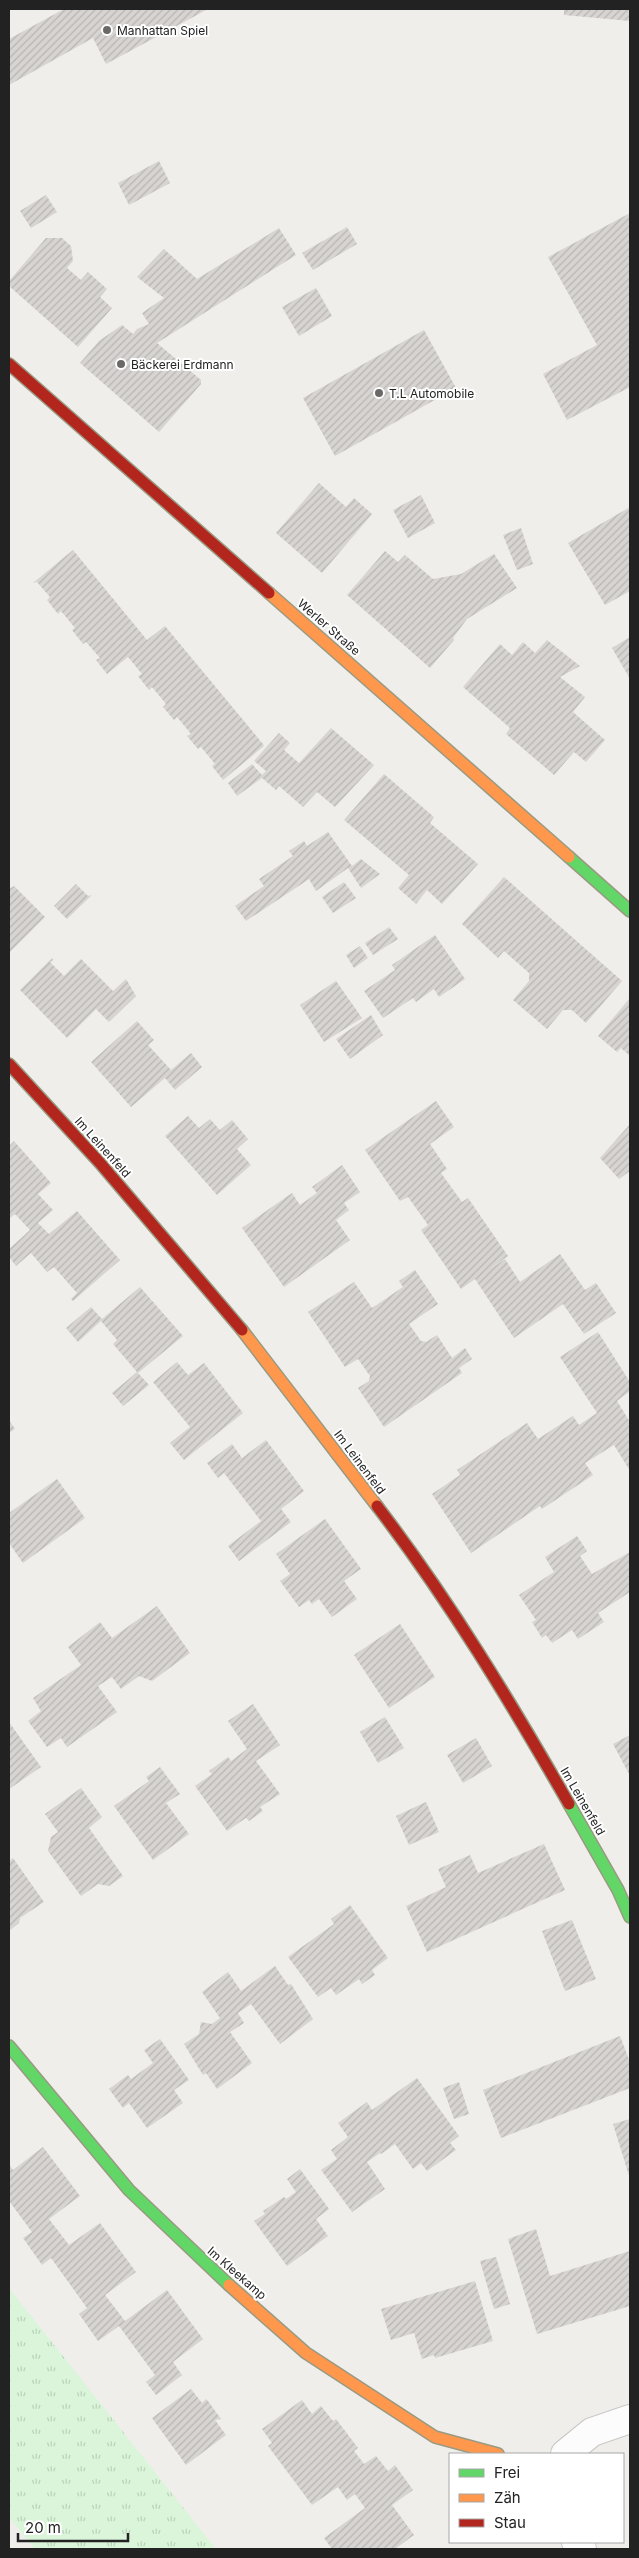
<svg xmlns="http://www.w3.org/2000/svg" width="639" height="2558" font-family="Inter,sans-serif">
	<defs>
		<pattern id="park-tufts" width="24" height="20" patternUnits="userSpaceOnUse" patternTransform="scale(1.25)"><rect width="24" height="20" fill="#daf5da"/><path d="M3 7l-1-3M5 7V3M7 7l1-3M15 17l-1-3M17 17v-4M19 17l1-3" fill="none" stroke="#bbd2bb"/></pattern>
		<pattern id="building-hatch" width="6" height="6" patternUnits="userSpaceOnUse" patternTransform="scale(1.25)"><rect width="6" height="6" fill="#d7d4d2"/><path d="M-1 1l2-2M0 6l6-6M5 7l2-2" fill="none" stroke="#b8b6b4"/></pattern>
	</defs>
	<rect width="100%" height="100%" fill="#f0eeeb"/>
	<polygon fill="url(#park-tufts)" points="9,2288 216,2549 35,2549 9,2517"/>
	<g fill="url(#building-hatch)">
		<polygon points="64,9 208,9 106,64 93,38 9,85 9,39"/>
		<polygon points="564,9 630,9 630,21 564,15"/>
		<polygon points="159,161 170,183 129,205 118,183"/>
		<polygon points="46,195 57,212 31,228 20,211"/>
		<polygon points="630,213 630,387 567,420 543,374 597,345 548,257"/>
		<polygon points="347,227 357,244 313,270 302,253"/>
		<polygon points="279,228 296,255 157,343 201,380 201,384 159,432 80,363 99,341 122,325 133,334 137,329 149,324 142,313 164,298 137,277 164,249 197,279"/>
		<polygon points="46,238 62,238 71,246 73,261 67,268 81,280 88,272 107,289 100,297 112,308 78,347 9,286 9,281"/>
		<polygon points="316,288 332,316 299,336 282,307"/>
		<polygon points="424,330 456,388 335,456 303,398"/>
		<polygon points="319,483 346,507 354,498 372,514 322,573 276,533"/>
		<polygon points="421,495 435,523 408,538 393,510"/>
		<polygon points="630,507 630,591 605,605 568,543"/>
		<polygon points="521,528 533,564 517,570 503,535"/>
		<polygon points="73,550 147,640 165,626 263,744 264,746 223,780 212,766 215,764 201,747 198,749 187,736 191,734 177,717 174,720 163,707 166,704 152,687 149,690 138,676 142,674 128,657 107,674 96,660 100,658 86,642 83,644 72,630 75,628 61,611 58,614 47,600 50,597 37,582 33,583"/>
		<polygon points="385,551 398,562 405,555 433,579 461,574 494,554 517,588 467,619 453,638 454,640 430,668 347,595"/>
		<polygon points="630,637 630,679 612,648"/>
		<polygon points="547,640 580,666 560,677 585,697 573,712 605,740 586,762 574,752 554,775 506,734 510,728 463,687 500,644 512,655 523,642 535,653"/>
		<polygon points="331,728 374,765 335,807 317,792 303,807 279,786 276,790 262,778 237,796 228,783 252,764 262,775 266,771 254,761 279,733 290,743 284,750 299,763"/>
		<polygon points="384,774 434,817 430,823 478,864 442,904 427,890 416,904 398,888 409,875 344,820"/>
		<polygon points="328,832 352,866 361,859 380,874 361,888 348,868 316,891 309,879 246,921 235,906 264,886 259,879 293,856 289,851 304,841 307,846"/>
		<polygon points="504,877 622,981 586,1023 572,1010 563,1010 547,1029 513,1000 529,981 529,973 504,951 498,958 462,924"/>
		<polygon points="344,882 356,898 333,913 322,897"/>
		<polygon points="76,884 88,896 92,895 67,919 54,906"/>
		<polygon points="14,886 45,917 9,953 9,889"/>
		<polygon points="389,927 398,939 373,955 365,943"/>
		<polygon points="435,935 465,979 439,997 434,989 416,1002 413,998 383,1018 364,991 395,970 392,965"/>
		<polygon points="360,946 368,958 354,968 346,955"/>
		<polygon points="52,958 53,960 50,962 64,976 81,959 113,991 126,979 136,996 109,1022 96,1009 67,1038 20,990"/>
		<polygon points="336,981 362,1018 324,1042 300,1005"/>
		<polygon points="630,998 630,1056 621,1048 617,1052 598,1036"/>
		<polygon points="371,1015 383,1035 350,1059 336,1039"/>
		<polygon points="137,1021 154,1040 148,1045 171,1070 191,1053 202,1067 175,1090 165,1078 131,1107 91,1062"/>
		<polygon points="436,1101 454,1127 430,1144 447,1169 441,1173 462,1202 468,1198 508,1256 490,1269 505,1259 520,1282 560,1254 585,1290 596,1283 616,1313 584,1334 563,1304 514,1338 475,1279 461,1289 421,1230 428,1225 408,1197 400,1201 365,1150"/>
		<polygon points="188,1116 199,1128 210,1119 220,1130 232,1120 248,1139 237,1149 251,1165 217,1195 165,1136"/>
		<polygon points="630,1124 630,1171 619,1179 600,1158"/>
		<polygon points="14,1141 51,1183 38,1194 53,1210 38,1223 49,1234 77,1211 120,1260 73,1301 71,1299 77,1293 54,1267 47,1272 31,1253 16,1266 9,1257 9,1249 30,1230 15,1214 10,1218 9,1216 9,1146"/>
		<polygon points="342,1165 360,1192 344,1203 349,1210 336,1220 350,1240 284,1287 242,1228 292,1193 300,1205 317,1193 312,1187"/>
		<polygon points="415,1270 438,1304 409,1324 421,1341 426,1342 437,1335 452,1358 465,1348 472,1359 459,1368 462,1373 384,1427 358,1388 369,1381 370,1376 358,1359 345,1367 308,1312 354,1282 372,1308 403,1287 399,1281"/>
		<polygon points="140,1287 183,1336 138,1373 149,1385 123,1406 112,1393 137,1372 113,1344 117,1340 101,1321 78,1342 66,1328 91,1307 102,1319"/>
		<polygon points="598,1332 630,1382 630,1391 617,1401 630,1422 630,1471 614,1445 585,1463 593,1475 542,1509 540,1506 471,1553 432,1494 460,1475 457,1470 527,1423 538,1439 573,1416 579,1425 597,1413 560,1357"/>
		<polygon points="177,1362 188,1375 204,1363 243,1413 184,1460 170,1443 190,1427 153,1382"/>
		<polygon points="9,1420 15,1429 9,1433"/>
		<polygon points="266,1440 304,1491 281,1509 291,1522 239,1561 228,1546 261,1521 224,1473 218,1478 207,1463 232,1444 242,1458"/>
		<polygon points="57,1479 85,1518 23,1563 9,1543 9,1513"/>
		<polygon points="325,1519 361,1569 344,1581 357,1599 332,1617 319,1599 312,1604 309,1600 299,1607 280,1581 290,1574 276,1554"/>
		<polygon points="577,1536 587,1551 580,1556 592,1574 630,1552 630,1592 598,1613 604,1622 578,1639 572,1630 552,1643 546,1635 542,1638 532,1622 536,1620 519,1595 554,1572 545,1557"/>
		<polygon points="157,1606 190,1653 152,1681 139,1676 121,1689 112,1677 98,1686 117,1712 67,1747 61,1738 47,1747 28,1721 41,1711 33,1698 81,1665 68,1647 100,1622 112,1638"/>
		<polygon points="400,1624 435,1677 389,1708 354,1655"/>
		<polygon points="253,1704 280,1745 256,1761 280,1794 260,1807 263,1811 249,1821 246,1818 227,1831 195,1786 212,1774 209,1771 228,1757 231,1761 247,1749 228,1721"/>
		<polygon points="385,1717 404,1748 378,1763 360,1732"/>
		<polygon points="9,1722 41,1767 9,1789"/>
		<polygon points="630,1735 630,1776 613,1744"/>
		<polygon points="476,1738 492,1766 463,1783 447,1755"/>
		<polygon points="160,1767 180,1794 166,1803 189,1834 153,1860 114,1806 149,1781 146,1777"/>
		<polygon points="81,1788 102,1817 89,1828 123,1876 109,1886 98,1884 81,1896 48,1851 51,1837 58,1832 45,1814"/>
		<polygon points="426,1802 439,1832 409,1845 396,1816"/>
		<polygon points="544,1844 565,1890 427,1952 406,1906 446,1887 438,1869 470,1855 478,1873"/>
		<polygon points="13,1858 44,1902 20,1918 19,1923 9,1931 9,1861"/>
		<polygon points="350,1905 388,1958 372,1970 375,1975 362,1984 359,1979 336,1995 331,1988 318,1997 288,1957 334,1924 331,1919"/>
		<polygon points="572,1920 596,1979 565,1991 542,1931"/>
		<polygon points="275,1966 288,1985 291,1984 313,2019 280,2044 251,2004 238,2013 244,2023 230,2032 252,2063 217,2089 206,2073 203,2075 184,2044 199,2034 201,2022 212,2024 220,2018 202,1992 228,1972 241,1991"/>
		<polygon points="620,2036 630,2062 630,2088 501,2138 483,2090"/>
		<polygon points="160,2039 189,2080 174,2090 183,2103 147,2128 129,2103 123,2108 109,2089 128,2075 131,2079 153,2063 144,2050"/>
		<polygon points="417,2078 459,2136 450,2143 456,2150 427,2171 421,2163 413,2169 395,2144 381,2154 380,2153 367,2162 385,2189 352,2212 321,2170 337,2159 331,2150 348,2137 338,2123 367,2102 372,2110"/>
		<polygon points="459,2082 469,2114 454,2119 443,2088"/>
		<polygon points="630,2119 630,2179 613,2124"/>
		<polygon points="43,2147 80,2196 49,2219 69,2245 100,2223 136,2272 105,2295 125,2321 167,2290 203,2339 173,2362 182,2375 156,2395 146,2382 155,2375 119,2326 98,2341 79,2314 87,2308 51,2258 42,2265 23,2238 32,2232 9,2201 9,2164 13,2170"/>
		<polygon points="300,2169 329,2209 316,2219 328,2236 287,2266 254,2221 265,2214 263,2211 284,2197 286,2199 296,2192 287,2179"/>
		<polygon points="536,2229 550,2276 630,2251 630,2306 537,2334 508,2239"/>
		<polygon points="496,2257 510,2304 494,2309 480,2261"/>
		<polygon points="475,2281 493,2341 435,2358 434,2355 422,2359 414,2333 391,2340 381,2309"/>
		<polygon points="191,2389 202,2403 206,2399 208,2401 221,2419 215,2420 226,2435 186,2465 152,2418"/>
		<polygon points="302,2400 312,2414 321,2406 333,2421 336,2419 358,2448 354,2451 364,2464 376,2456 388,2471 395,2465 413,2490 392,2505 414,2535 395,2549 332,2549 324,2538 365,2508 355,2494 347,2500 338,2487 312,2505 268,2446 272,2443 262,2429"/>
	</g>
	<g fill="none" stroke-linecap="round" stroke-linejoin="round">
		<g stroke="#c9c8c7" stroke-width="30">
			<g id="street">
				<polyline points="565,2454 592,2432 630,2419"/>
				<polyline points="576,2542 582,2549"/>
			</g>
		</g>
		<g stroke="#999a82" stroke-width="14">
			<g id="fast">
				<polyline points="569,857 630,911"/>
				<polyline points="569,1804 618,1890 630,1917"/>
				<polyline points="9,2046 129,2190 229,2285"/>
			</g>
		</g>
		<g stroke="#999a82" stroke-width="14">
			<g id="slow">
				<polyline points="269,593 569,857"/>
				<polyline points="242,1330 377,1506"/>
				<polyline points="229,2285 306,2353 435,2437 498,2454"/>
			</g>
		</g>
		<g stroke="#999a82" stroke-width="14">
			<g id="jam">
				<polyline points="9,364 269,593"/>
				<polyline points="9,1064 100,1163 242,1330"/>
				<path d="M377,1506C449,1600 510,1701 569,1804"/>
			</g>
		</g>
		<use href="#street" stroke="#fdfcfc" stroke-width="28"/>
		<use href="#fast" stroke="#63d668" stroke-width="11"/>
		<use href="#slow" stroke="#ff974d" stroke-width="11"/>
		<use href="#jam" stroke="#b3261e" stroke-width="11"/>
	</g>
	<g fill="#6a6968" stroke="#fff" stroke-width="2">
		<circle cx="107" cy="30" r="5"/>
		<circle cx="121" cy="364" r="5"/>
		<circle cx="379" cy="393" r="5"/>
	</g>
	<g text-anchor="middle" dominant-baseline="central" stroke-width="4" stroke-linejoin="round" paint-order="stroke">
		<g font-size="12" fill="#222" stroke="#fff" text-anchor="start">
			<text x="117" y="30">Manhattan Spiel</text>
			<text x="131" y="364">Bäckerei Erdmann</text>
			<text x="389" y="393">T.L Automobile</text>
		</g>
		<g font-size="12" fill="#222" stroke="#fff">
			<text transform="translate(329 627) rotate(41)">Werler Straße</text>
			<text transform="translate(103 1147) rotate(48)">Im Leinenfeld</text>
			<text transform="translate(360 1462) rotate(53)">Im Leinenfeld</text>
			<text transform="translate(583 1801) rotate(60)">Im Leinenfeld</text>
			<text transform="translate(237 2273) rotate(41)">Im Kleekamp</text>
		</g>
	</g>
	<rect width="639" height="2558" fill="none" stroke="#222222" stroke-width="20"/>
	<rect x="449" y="2453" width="175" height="90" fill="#ffffff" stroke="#a7a7a7"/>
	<rect x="459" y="2469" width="25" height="8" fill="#63d668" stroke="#a7a7a7"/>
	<text x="494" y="2478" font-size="15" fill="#222222">Frei</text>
	<rect x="459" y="2494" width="25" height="8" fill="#ff974d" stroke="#a7a7a7"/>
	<text x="494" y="2503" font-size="15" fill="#222222">Zäh</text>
	<rect x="459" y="2519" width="25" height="8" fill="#b3261e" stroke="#a7a7a7"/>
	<text x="494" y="2528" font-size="15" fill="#222222">Stau</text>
	<path d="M18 2533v8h110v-8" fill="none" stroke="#222222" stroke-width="2.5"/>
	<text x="25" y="2533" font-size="15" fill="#222222" stroke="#ffffff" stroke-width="4" paint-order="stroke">20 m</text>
</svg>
